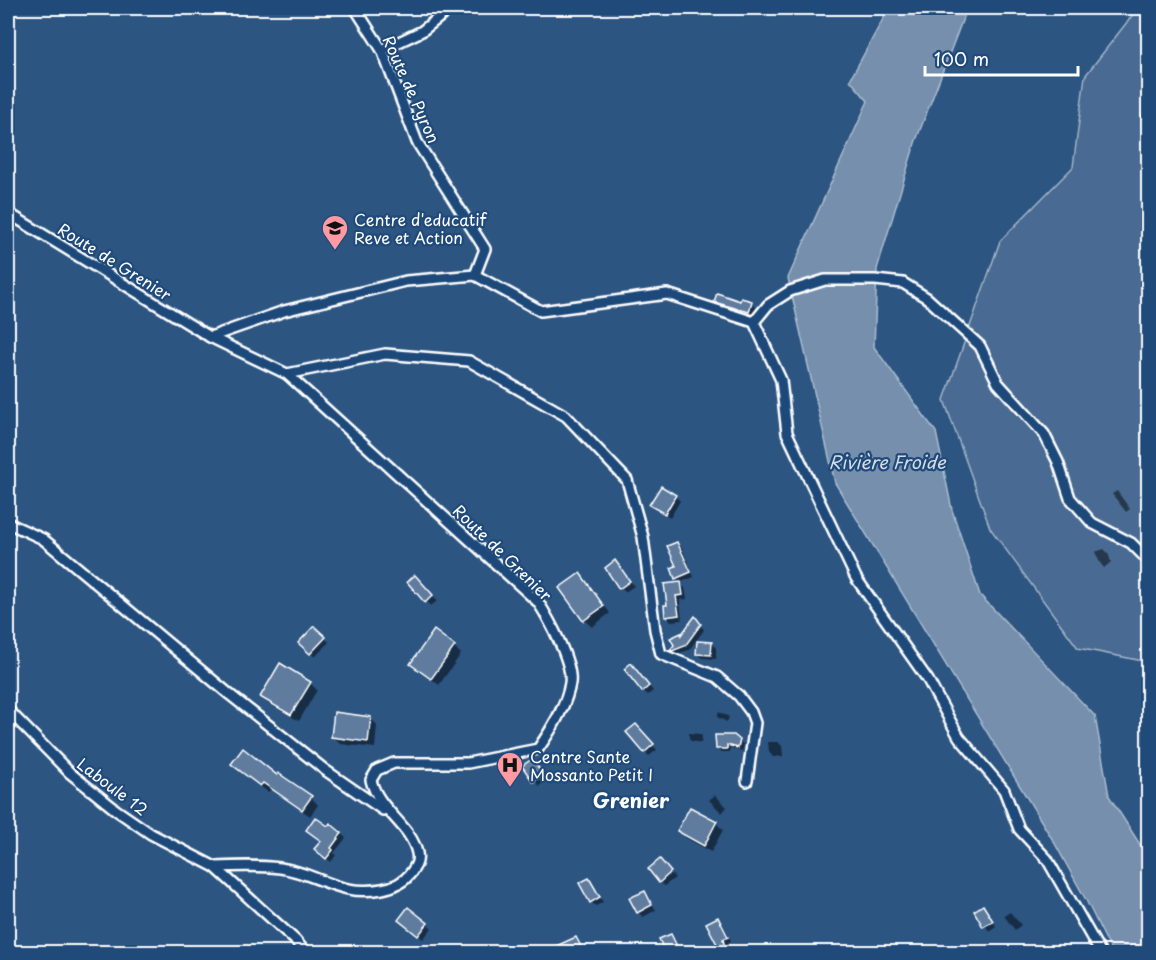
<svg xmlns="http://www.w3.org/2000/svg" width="1156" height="960" font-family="'Playpen Sans',sans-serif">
	<rect width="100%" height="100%" fill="#2c5582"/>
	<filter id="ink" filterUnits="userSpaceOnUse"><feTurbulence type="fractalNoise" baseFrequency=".0167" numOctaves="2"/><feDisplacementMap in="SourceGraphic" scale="12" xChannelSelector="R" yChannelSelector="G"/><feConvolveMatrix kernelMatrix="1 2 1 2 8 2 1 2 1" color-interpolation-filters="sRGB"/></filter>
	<g filter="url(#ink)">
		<polygon fill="#486b92" stroke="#a4b5c8" stroke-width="1.5" points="1138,8 1148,8 1148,662 1078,648 990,528 944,400 1000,241 1073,167 1085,76"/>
		<polygon fill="#748fad" stroke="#acbcce" stroke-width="1.5" points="889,8 967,8 915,143 877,269 874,347 936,432 952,510 980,595 1095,716 1109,796 1148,857 1148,952 1112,952 1086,900 1054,842 835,483 788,278 868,101 850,80"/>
		<g fill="#0007">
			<polygon points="716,302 751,303 756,307 753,316 720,306"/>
			<polygon points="1117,491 1130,509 1126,512 1112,494"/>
			<polygon points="675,496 680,501 670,518 651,505"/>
			<polygon points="677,543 682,548 694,577 681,582 676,578 678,567"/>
			<polygon points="1104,549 1108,553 1111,562 1104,568 1100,563 1095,552"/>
			<polygon points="620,567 634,586 625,592 621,588"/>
			<polygon points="580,575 610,613 592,627 584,620"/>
			<polygon points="415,577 437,601 431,606 409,582"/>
			<polygon points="680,583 685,588 687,599 680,600 682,620 671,621 667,616 668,606"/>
			<polygon points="699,623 704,630 689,650 676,654 672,650 682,636"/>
			<polygon points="314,628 329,642 315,657 300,643"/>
			<polygon points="712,643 716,648 716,659 702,658 697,654"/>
			<polygon points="454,647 461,654 439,685 412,663"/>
			<polygon points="636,670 653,691 648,695 643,691"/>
			<polygon points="310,683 317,690 299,721 270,704 262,696"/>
			<polygon points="719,712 729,717 727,722 717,717"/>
			<polygon points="370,718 377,725 375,748 340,744 333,737"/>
			<polygon points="640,730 657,750 649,756 645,752"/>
			<polygon points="689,733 700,734 702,736 701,743 691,741 689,739"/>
			<polygon points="717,736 739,741 744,745 742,751 730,748 730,752 721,752 717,749"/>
			<polygon points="768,742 778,742 782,746 783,756 773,757 769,752"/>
			<polygon points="537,766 547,780 539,786 524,767"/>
			<polygon points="240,771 277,777 311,797 318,805 310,816 271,789 268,792"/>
			<polygon points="715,795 727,807 722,813 709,800"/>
			<polygon points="716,823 723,830 711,852 686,838 679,830"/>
			<polygon points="331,825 346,838 334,853 336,855 331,862 321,854"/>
			<polygon points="664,866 675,878 664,886 660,882"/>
			<polygon points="589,880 603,902 596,906 591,902"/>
			<polygon points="645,893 656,910 643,917 638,912"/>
			<polygon points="983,907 996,926 989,931 976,912"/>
			<polygon points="1010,912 1021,925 1015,930 1004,916"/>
			<polygon points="718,919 722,923 731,941 726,944 729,952 722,952 708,924"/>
			<polygon points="404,924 427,924 432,928 423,939"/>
			<polygon points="670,935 675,940 681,952 667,952 661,940"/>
			<polygon points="576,938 587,952 555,952 553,949"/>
			<polygon points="434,943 443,952 423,952"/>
			<polygon points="393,947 401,952 390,952"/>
		</g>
		<g fill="#5e7c9f" stroke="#fff" stroke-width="1.5">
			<polygon points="717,293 740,301 741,298 752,301 749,312 714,302"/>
			<polygon points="661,486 676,495 665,514 649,505"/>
			<polygon points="677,542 691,572 675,579 671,568 676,566 667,546"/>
			<polygon points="615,560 630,581 619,589 605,568"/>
			<polygon points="580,573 604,606 583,621 559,588"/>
			<polygon points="415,575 433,595 425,603 407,582"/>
			<polygon points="681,582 683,595 676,596 679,615 665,617 664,605 667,605 664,584"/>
			<polygon points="695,616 701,624 685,646 672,651 670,650 674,645 670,638 681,633 681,635"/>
			<polygon points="314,626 326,637 310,654 298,643"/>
			<polygon points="434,630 455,646 431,679 410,664"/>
			<polygon points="697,641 712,642 711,655 696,654"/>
			<polygon points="280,663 311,682 291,715 260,697"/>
			<polygon points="631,663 649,686 642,692 624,669"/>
			<polygon points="334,712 371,717 368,742 331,737"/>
			<polygon points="636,724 654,744 644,753 626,732"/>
			<polygon points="715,735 734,735 740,740 738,748 727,745 727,749 716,749"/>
			<polygon points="243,748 277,775 278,773 312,796 302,810 263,783 260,786 231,764"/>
			<polygon points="532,759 544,775 533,782 522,766"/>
			<polygon points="690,807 717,821 704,846 677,831"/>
			<polygon points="315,817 328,826 330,823 342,833 331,848 333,850 326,859 314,849 321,841 306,830"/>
			<polygon points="660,859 671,872 659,883 648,869"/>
			<polygon points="589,878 600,897 590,903 579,883"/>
			<polygon points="645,891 652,905 637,913 629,898"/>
			<polygon points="983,905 993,921 983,927 974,911"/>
			<polygon points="408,907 428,923 418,936 398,920"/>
			<polygon points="718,917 728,937 723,939 726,952 721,952 706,923"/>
			<polygon points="671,934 680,952 665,952 659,939"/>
			<polygon points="576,937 584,952 543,952"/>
		</g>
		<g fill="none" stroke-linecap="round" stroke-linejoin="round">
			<g stroke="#fff" stroke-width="14">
				<g id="street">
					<polyline points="355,8 382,50 417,142 485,249 475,275"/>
					<polyline points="382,50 422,31 451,8"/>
					<polyline points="1148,116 1148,123"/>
					<path d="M8,213L210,337L287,374L538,602C549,619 573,663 570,683C567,704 550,732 538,749L468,763H394L377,770L371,780C378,810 411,825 417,853C419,862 415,867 410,874C403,883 393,887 382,889C339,897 318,873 280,868C258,865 237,866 215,867"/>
					<polyline points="754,322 781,380 787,433 856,578 928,680 959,737 1004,790 1019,829 1047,859 1100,952"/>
					<polyline points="210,337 284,311 406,281 475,275 541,311 667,294 754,322 768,305 790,291 825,280 875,280 903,283 927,298 980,346 998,383 1044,434 1058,462 1070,498 1092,523 1131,543 1148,560"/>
					<polyline points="287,374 385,354 469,361 566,416 627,480 643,537 655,630 661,654 717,677 739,696 751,712 755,723 747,781"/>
					<polyline points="8,523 43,539 229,694 325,770 383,810"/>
					<polyline points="8,710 70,773 116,810 151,834 215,867 295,940 305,952"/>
				</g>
			</g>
			<use href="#street" stroke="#1f4a7a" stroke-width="9"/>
		</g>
	</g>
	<defs>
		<g id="school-pin" transform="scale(1.35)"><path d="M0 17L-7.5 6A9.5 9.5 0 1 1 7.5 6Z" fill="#ff9aa2" stroke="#1f4a7a"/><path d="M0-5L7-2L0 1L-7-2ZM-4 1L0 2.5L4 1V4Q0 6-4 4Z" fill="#111"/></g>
		<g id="hospital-pin" transform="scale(1.35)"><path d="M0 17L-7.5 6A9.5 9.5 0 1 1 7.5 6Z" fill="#ff9aa2" stroke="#1f4a7a"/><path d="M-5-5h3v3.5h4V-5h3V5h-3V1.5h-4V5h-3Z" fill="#111"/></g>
	</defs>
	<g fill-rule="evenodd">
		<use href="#school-pin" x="335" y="228"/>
		<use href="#hospital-pin" x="510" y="765"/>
	</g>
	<g text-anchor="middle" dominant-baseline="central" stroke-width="4.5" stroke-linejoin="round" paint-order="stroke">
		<g font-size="16" fill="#fff" stroke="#1f4a7a">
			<text transform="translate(412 89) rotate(66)">Route de Pyron</text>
			<text transform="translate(115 261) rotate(32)">Route de Grenier</text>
			<text transform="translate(503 552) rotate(44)">Route de Grenier</text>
			<text transform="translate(113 786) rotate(37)">Laboule 12</text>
		</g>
		<g font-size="16" fill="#fff" stroke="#1f4a7a" text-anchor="start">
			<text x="354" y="219">Centre d'educatif<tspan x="354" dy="18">Reve et Action</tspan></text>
			<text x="530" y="756">Centre Sante<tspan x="530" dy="18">Mossanto Petit I</tspan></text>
		</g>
		<g font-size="18" font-style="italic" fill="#d5dde6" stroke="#1f4a7a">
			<text x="887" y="461">Rivière Froide</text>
		</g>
		<g font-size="20" font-weight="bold" fill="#fff" stroke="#1f4a7a">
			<text x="631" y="800">Grenier</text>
		</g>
	</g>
	<rect width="1156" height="960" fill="none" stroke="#1f4a7a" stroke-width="30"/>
	<rect x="15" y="15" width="1126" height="930" fill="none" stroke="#fff" stroke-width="2" filter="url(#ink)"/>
	<path d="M925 66v9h153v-9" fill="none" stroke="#ffffff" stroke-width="3"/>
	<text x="934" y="66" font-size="18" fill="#ffffff" stroke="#1f4a7a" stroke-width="4.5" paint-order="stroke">100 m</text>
</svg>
